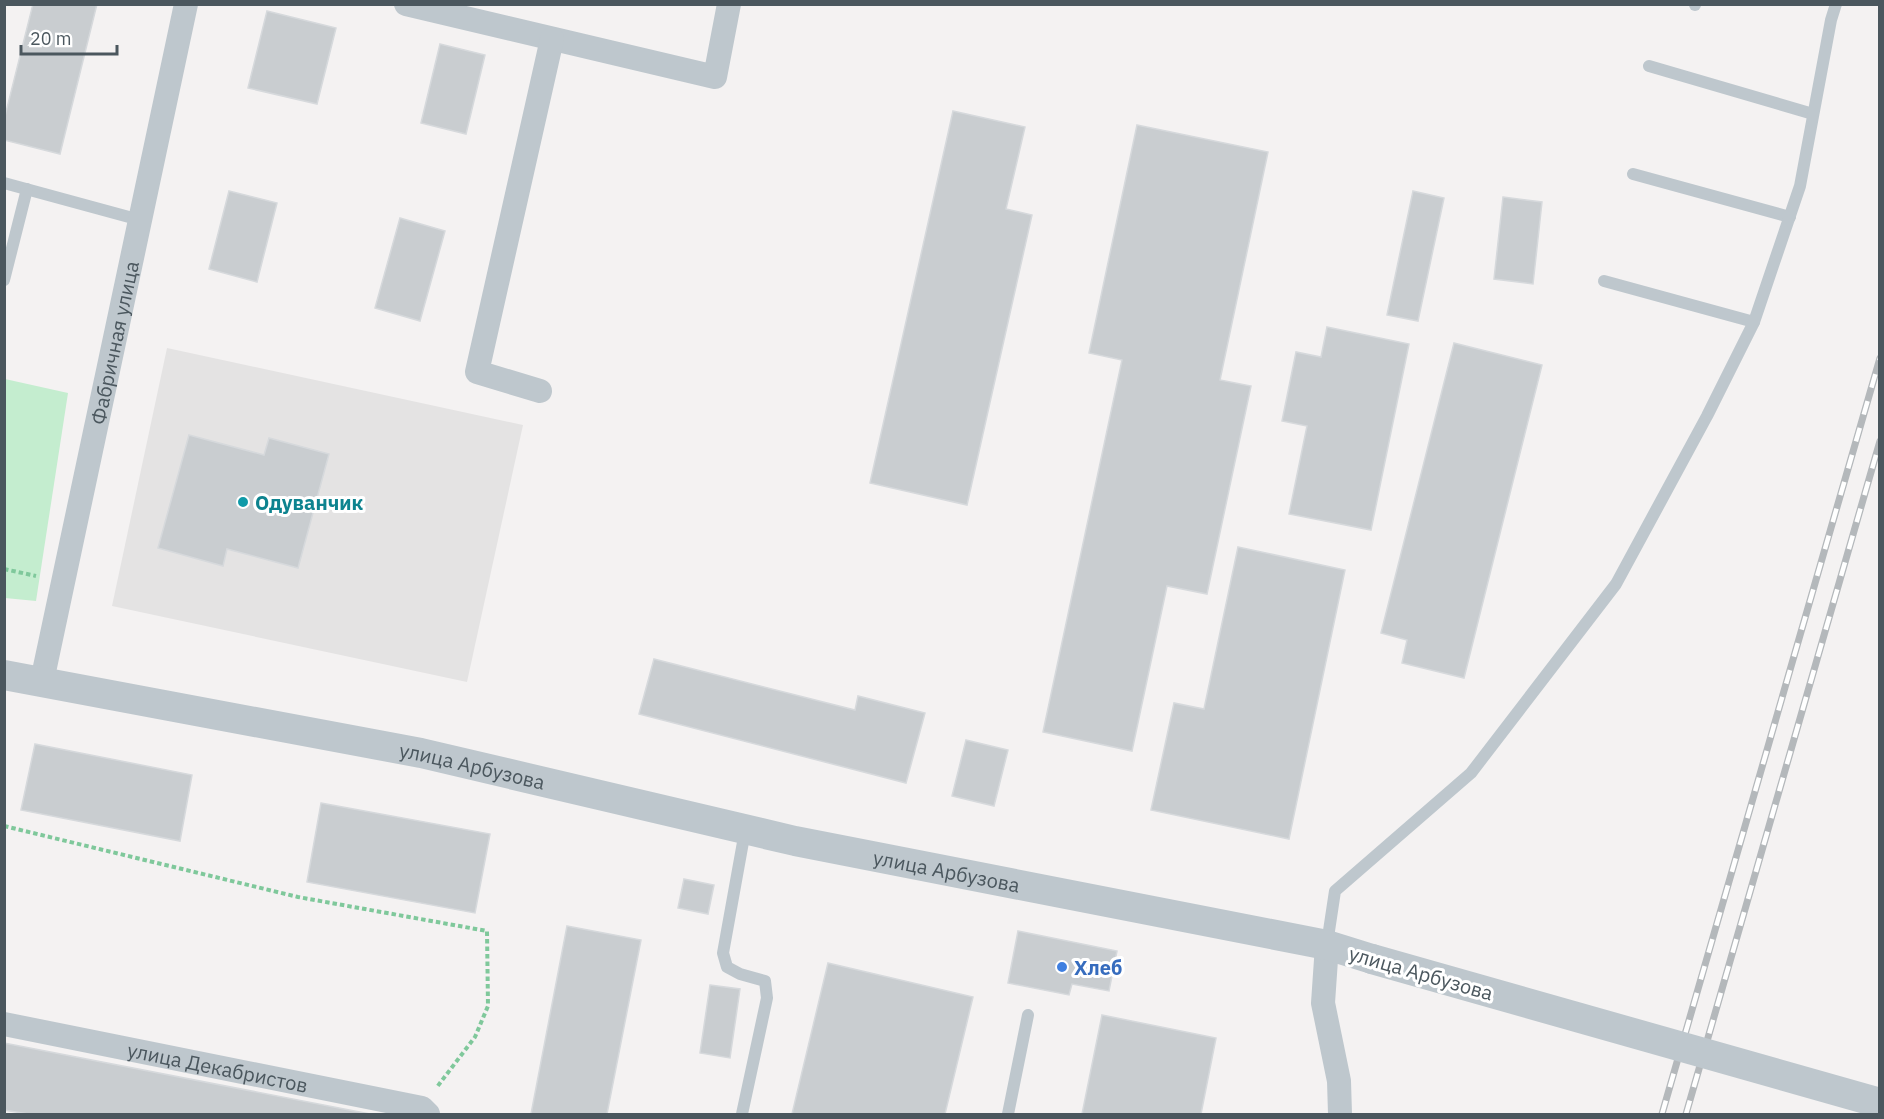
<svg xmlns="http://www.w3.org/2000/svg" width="1884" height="1119" font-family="'IBM Plex Sans',sans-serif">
	<rect width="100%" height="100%" fill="#f4f2f2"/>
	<polygon fill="#e4e3e3" points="167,348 523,425 467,682 112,606"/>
	<polygon fill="#c4edcf" points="5,379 68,393 36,601 5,598"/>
	<g fill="#c9cdd0" stroke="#d6d9dc" stroke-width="1.5">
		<polygon points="33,4 97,4 60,154 4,140 4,120"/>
		<polygon points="267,11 336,28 317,104 248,88"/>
		<polygon points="440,44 485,55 466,134 421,123"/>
		<polygon points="953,111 1025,127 1006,209 1032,215 967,505 870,483"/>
		<polygon points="1137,125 1268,152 1220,380 1251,386 1207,594 1167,586 1132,751 1043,732 1122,360 1089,353"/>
		<polygon points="229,191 277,203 257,282 209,269"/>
		<polygon points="1413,191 1444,198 1418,321 1387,315"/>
		<polygon points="1503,197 1542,202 1533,284 1494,279"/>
		<polygon points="400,218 445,231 420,321 375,308"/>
		<polygon points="1327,327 1409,344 1371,530 1289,514 1307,426 1282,421 1296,352 1321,357"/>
		<polygon points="1454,343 1542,365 1464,678 1402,663 1407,640 1381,633"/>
		<polygon points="189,435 264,455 269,438 329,454 298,568 227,549 223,566 158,548"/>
		<polygon points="1238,547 1345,570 1289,839 1151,810 1174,703 1204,709"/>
		<polygon points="654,659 855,710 858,696 925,713 906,783 639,714"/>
		<polygon points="966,740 1008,750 994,806 952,796"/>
		<polygon points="35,744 192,775 180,841 21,810"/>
		<polygon points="321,803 490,834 475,913 307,882"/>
		<polygon points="684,879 714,885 708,914 678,908"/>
		<polygon points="567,926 641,940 607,1114 531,1114"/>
		<polygon points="1018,931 1117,951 1109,991 1072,984 1069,995 1008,983"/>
		<polygon points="828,963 973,997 945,1114 792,1114"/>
		<polygon points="710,985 740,989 730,1058 700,1053"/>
		<polygon points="1102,1015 1216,1038 1201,1114 1082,1114"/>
		<polygon points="4,1043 370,1114 28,1114 4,1110"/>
	</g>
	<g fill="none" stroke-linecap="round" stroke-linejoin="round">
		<g stroke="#7fc89b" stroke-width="4" stroke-dasharray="4.5 3" stroke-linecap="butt">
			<polyline points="4,569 36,576"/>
			<polyline points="4,826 298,897 487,931 488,1006 475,1037 437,1087"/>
		</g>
		<g stroke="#bec7cd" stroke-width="12">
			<polyline points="1695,5 1695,4"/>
			<polyline points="1649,66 1813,114"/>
			<polyline points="1633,174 1790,217"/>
			<polyline points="4,183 140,220"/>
			<polyline points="4,280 27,189"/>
			<polyline points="1604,281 1754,322"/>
			<polyline points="1327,944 1335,891 1471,773 1616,584 1707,416 1754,322 1800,186 1831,20 1836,4"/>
			<polyline points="742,1114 767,998 765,981 740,974 727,967 723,953 745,831"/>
			<polyline points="1008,1114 1028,1015"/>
		</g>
		<g stroke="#bec7cd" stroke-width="24">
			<polyline points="406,4 715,77 729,4"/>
			<polyline points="540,391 477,372 552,39"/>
			<path id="s1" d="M42,681L186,4"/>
			<polyline points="1327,945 1323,1003 1339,1081 1340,1114"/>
			<path id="s2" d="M4,1024L422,1108L428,1114"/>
		</g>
		<path stroke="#bec7cd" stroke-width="30" id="s3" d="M4,675L421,753L795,841L1327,945L1372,959"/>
		<g stroke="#b4b8bb" stroke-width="7">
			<g id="rail">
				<polyline points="1662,1114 1880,358"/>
				<polyline points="1686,1114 1880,441"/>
			</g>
		</g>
		<use href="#rail" stroke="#fff" stroke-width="4.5" stroke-dasharray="14" stroke-linecap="butt"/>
		<polyline stroke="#bec7cd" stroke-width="30" points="1372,959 1880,1103"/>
	</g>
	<circle fill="#0f9aa8" stroke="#fff" stroke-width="2" cx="243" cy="502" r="6"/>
	<circle fill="#3f7fe0" stroke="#fff" stroke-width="2" cx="1062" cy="967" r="6"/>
	<g text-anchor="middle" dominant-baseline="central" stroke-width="6" stroke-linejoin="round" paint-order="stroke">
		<g font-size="20" fill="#4b575e" stroke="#fff">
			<text stroke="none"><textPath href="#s1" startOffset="346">Фабричная улица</textPath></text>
			<text stroke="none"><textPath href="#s3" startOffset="477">улица Арбузова</textPath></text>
			<text stroke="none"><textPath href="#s3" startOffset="963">улица Арбузова</textPath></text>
			<text transform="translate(1421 973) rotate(16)">улица Арбузова</text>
			<text stroke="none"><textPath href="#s2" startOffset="218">улица Декабристов</textPath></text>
		</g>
		<g font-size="20" font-weight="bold" fill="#0d838f" stroke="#fff" text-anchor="start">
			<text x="255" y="502">Одуванчик</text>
		</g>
		<g font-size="20" font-weight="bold" fill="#366cbe" stroke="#fff" text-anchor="start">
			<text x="1074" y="967">Хлеб</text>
		</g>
	</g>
	<rect width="1884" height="1119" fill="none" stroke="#4b575e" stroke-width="12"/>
	<path d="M21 45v9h96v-9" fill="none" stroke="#4b575e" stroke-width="3"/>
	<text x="30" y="45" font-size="18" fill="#4b575e" stroke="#ffffff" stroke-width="4.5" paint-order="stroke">20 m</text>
</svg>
